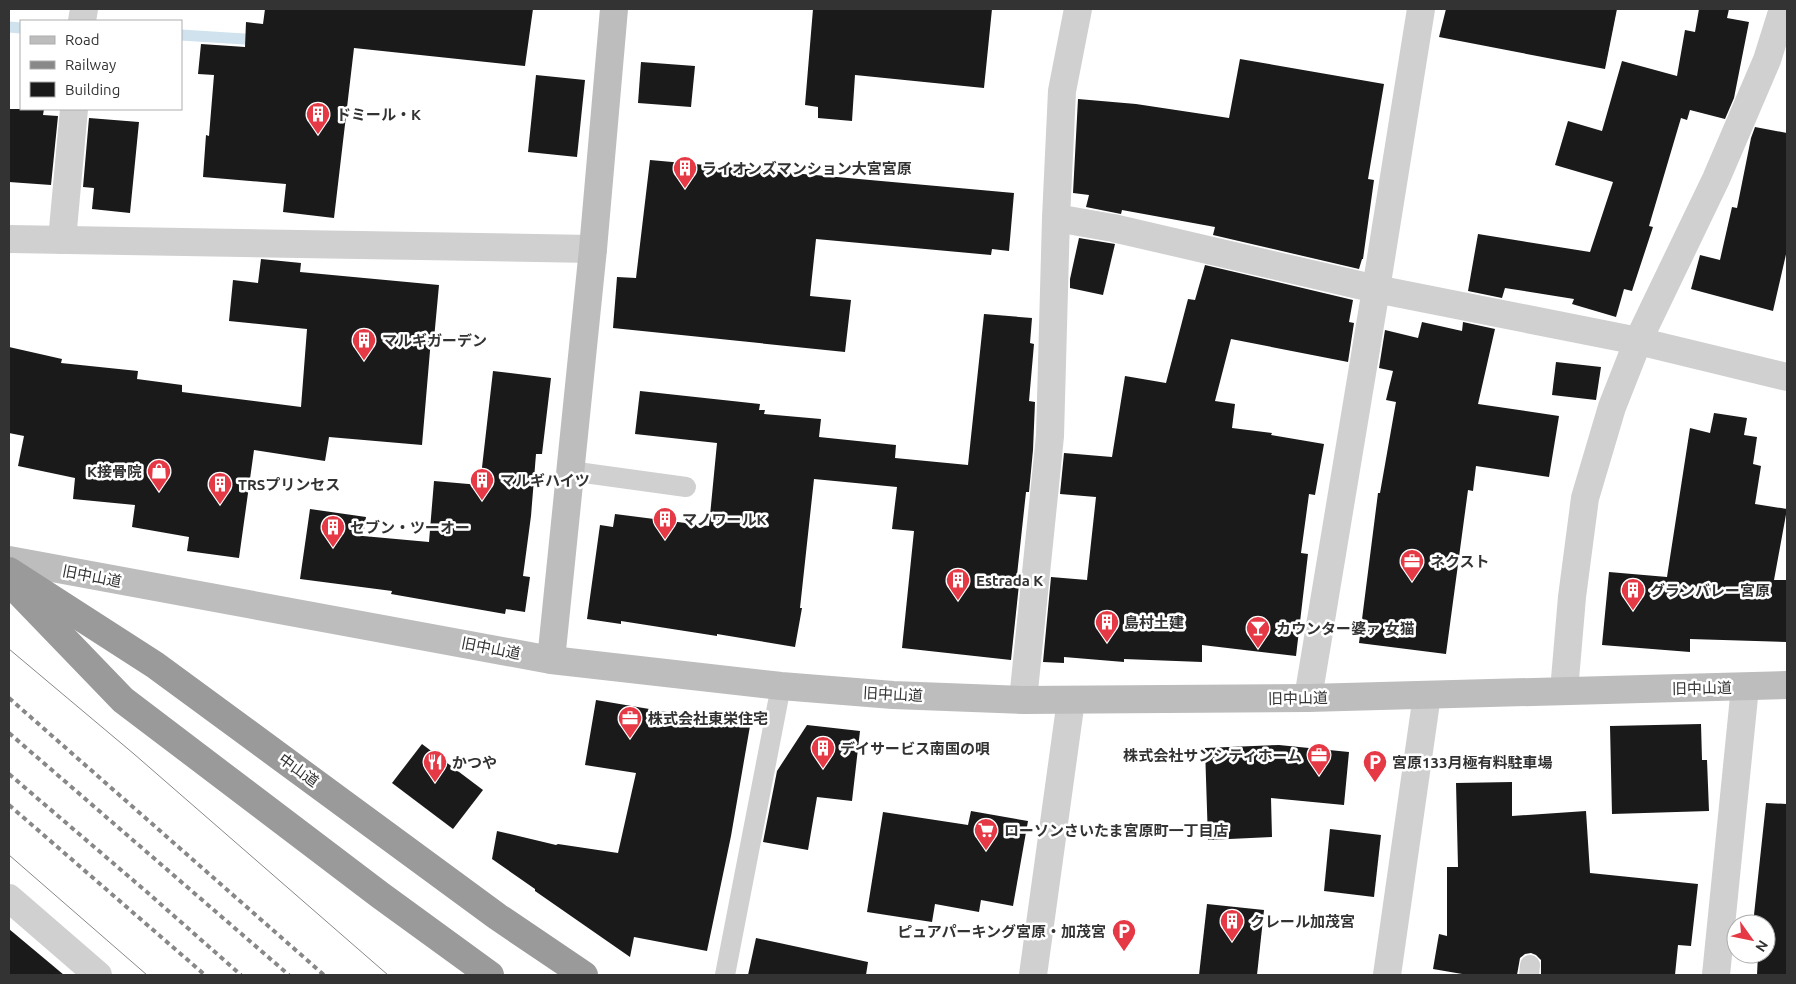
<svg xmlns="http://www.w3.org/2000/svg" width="1796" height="984" font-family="Ubuntu,'Noto Sans JP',sans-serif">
	<rect width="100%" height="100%" fill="#fff"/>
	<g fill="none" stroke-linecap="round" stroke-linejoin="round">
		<g stroke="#cfe2ee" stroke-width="11">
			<polyline points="9,27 21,28"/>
			<polyline points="181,35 259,40"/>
		</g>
	</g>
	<g fill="#1a1a1a">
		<polygon points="265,9 533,9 525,66 354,48 334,218 283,212 286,184 203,177 206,135 209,136 214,75 198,74 201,44 245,47 246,22 263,24"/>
		<polygon points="813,9 992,9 984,88 855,75 852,121 818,118 818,107 805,105"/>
		<polygon points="1446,9 1617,9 1605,69 1439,37"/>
		<polygon points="1699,9 1729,9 1727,18 1749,22 1734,98 1725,119 1690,110 1687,120 1681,118 1649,226 1653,227 1632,291 1624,289 1616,317 1572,304 1574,299 1505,288 1502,298 1468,291 1478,234 1590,252 1613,182 1555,165 1568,121 1602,131 1622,61 1677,76 1685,30 1695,32"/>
		<polygon points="1240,59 1384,84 1368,179 1374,180 1363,259 1362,259 1359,269 1213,235 1215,227 1122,210 1121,214 1086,207 1089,195 1073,193 1078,99 1136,104 1229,118"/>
		<polygon points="641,62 695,66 691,107 638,103"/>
		<polygon points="536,75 585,80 577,157 528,152"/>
		<polygon points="9,109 44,109 43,115 58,116 51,185 9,182"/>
		<polygon points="89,118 139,122 130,213 92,209 94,188 83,187"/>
		<polygon points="1755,127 1787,133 1787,250 1773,311 1691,289 1700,255 1720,260 1732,207 1737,208 1751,138"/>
		<polygon points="650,160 1014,193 1009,251 992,249 991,255 816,239 810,296 851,300 845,352 613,328 617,277 636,278"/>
		<polygon points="1079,238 1115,244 1103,295 1070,288 1070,279"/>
		<polygon points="261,259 301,263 300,272 439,285 434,339 431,339 422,445 329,437 325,461 254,450 239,558 187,551 189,537 132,527 135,505 73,499 75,478 18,466 24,436 9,433 9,347 62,359 61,363 138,371 137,379 182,385 182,392 301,407 307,329 229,321 233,280 258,283"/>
		<polygon points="1205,265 1353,300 1349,322 1354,323 1348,362 1231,339 1215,401 1235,404 1232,428 1272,433 1271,435 1324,444 1315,495 1309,494 1301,553 1308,554 1296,656 1202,645 1202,662 1124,659 1124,662 1064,657 1064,663 1043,662 1051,577 1087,580 1096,497 1060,494 1064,453 1112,457 1125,376 1166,383 1188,299 1195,300"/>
		<polygon points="984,314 1032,318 1030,343 1034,344 1029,401 1035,402 1033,450 1029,492 1026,492 1017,575 1020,575 1011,660 902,648 914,531 892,529 897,487 814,479 800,608 802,608 795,647 717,634 717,636 621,621 621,624 587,619 600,525 613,527 615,514 709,526 717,443 635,434 640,391 760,404 759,410 765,410 764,414 821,419 819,437 896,445 895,458 968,465"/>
		<polygon points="1422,322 1462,331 1463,322 1495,329 1478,404 1559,416 1549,477 1476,466 1473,491 1468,490 1446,654 1359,643 1378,493 1380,493 1396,402 1386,400 1393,371 1379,368 1385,330 1418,338"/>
		<polygon points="1556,362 1601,367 1596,400 1552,395"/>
		<polygon points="493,371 551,378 542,454 536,454 531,516 523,576 530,577 525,612 506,609 505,614 391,594 392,591 300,579 310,509 366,517 363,536 429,542 434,481 480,485"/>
		<polygon points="1714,413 1747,418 1744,435 1757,437 1753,464 1761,466 1755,504 1787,509 1774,580 1787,580 1787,642 1690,639 1690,652 1602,645 1609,572 1667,577 1690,428 1710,433"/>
		<polygon points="596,700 750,726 731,836 707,951 634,937 630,957 535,891 535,889 492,859 497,831 556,845 558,844 618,853 636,773 585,765"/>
		<polygon points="1701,724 1702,760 1707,760 1709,811 1612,814 1610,726"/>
		<polygon points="807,725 860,731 852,801 817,797 808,850 763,842 777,771"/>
		<polygon points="422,744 483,790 453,829 392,783"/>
		<polygon points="1279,745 1349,752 1344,805 1271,798 1272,837 1208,840 1205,748"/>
		<polygon points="1512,782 1512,816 1586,811 1590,873 1698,884 1691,946 1678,945 1675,975 1541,975 1541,960 1536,955 1531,953 1525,954 1520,958 1517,975 1468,975 1433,969 1439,934 1447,936 1447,867 1458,867 1456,783"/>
		<polygon points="1766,803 1787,804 1787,975 1757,975 1758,954 1766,954 1766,924 1753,924"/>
		<polygon points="971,811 1028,821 1013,906 981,900 979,912 935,904 932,922 867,912 883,812 968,825"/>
		<polygon points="1330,829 1381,835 1374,897 1324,891"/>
		<polygon points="1207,904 1264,910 1257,975 1199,975"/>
		<polygon points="9,929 64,975 9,975"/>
		<polygon points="756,938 868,962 866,975 748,975"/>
	</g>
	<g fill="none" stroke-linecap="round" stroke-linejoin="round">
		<g stroke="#d0d0d0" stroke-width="20">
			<polyline points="570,471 686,487"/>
			<polyline points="725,975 781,686"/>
			<polyline points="1529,975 1530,965"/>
		</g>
		<g stroke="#d0d0d0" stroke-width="28">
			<polyline points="1078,9 1062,91 1056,218 1113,228 1376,289 1638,341 1787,377"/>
			<polyline points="82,21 84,9"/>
			<polyline points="9,239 593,249"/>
			<polyline points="62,240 74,109"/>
			<polyline points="1564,691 1572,597 1585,498 1612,407 1638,341 1716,179 1767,60 1783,9"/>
			<polyline points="1308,698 1376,289 1421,9"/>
			<polyline points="1023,700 1050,436 1056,218"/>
			<polyline points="9,898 98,975"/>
			<polyline points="1033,975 1071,700"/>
			<polyline points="1387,975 1427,695"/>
			<polyline points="1716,975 1745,687"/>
		</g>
		<g stroke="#bdbdbd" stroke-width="28">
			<polyline points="9,560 551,660 781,686 893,695 1023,700 1308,698 1787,685"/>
			<polyline points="551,660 593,249 614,9"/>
		</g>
		<g stroke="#9a9a9a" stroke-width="28">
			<polyline points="9,571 155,665 498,917 584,975"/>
			<polyline points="15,588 123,700 380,895 490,975"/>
		</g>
		<g stroke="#888" stroke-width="1">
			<polyline points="9,649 134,754 388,975"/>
			<polyline points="9,855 147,975"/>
		</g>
		<g stroke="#888" stroke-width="4" stroke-dasharray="5 4" stroke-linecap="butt">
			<polyline points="9,698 324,975"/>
			<polyline points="9,733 289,975"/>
			<polyline points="9,774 148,893 241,975"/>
			<polyline points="9,805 205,975"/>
		</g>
	</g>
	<defs>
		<g id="building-pin" transform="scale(1.25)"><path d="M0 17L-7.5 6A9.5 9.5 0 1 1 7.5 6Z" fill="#e63946" stroke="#fff"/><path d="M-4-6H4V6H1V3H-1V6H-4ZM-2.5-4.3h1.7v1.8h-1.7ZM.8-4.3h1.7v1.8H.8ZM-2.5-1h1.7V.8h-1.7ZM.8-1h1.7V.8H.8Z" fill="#fff"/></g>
		<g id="shop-pin" transform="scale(1.25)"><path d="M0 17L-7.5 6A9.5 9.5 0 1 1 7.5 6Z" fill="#e63946" stroke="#fff"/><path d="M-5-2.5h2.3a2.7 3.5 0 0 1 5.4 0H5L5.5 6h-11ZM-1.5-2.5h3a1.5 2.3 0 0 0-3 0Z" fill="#fff"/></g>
		<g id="office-pin" transform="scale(1.25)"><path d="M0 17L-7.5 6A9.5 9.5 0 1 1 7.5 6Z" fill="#e63946" stroke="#fff"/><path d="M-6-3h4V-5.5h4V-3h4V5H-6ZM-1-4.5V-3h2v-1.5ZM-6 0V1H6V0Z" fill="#fff"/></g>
		<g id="bar-pin" transform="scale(1.25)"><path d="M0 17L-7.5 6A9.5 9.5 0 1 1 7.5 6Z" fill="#e63946" stroke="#fff"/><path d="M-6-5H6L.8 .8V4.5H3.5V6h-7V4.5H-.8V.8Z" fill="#fff"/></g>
		<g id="restaurant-pin" transform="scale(1.25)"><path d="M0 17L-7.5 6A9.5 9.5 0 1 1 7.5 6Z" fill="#e63946" stroke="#fff"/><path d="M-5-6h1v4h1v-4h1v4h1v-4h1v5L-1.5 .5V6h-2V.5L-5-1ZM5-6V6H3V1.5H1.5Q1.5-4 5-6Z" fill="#fff"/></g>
		<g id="parking-pin" transform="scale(1.25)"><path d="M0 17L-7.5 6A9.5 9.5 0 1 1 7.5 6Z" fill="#e63946" stroke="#fff"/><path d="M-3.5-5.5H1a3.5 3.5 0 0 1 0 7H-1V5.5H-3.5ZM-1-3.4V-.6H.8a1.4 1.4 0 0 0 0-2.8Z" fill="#fff"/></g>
		<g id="supermarket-pin" transform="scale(1.25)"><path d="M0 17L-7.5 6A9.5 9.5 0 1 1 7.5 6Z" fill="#e63946" stroke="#fff"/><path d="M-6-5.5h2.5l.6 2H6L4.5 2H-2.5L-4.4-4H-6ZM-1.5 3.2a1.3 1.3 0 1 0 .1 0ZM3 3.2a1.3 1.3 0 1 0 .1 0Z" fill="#fff"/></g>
	</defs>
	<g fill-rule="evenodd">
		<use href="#building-pin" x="318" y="114"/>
		<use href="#building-pin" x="685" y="168"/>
		<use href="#building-pin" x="364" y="340"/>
		<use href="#shop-pin" x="159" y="471"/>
		<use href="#building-pin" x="482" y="480"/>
		<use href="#building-pin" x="220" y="484"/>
		<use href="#building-pin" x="665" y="519"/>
		<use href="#building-pin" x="333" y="527"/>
		<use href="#office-pin" x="1412" y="561"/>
		<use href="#building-pin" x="958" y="580"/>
		<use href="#building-pin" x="1633" y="590"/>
		<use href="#building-pin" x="1107" y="622"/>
		<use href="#bar-pin" x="1258" y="628"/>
		<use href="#office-pin" x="630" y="718"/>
		<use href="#building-pin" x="823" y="748"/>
		<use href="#office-pin" x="1319" y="755"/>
		<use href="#restaurant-pin" x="435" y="762"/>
		<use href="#parking-pin" x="1375" y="762"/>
		<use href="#supermarket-pin" x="986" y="830"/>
		<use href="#building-pin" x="1232" y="921"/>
		<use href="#parking-pin" x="1124" y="931"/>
	</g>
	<g text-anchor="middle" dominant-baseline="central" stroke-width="5" stroke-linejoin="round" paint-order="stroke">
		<g font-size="15" font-weight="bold" fill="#333" stroke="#fff" text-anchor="start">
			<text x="336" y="114">ドミール・K</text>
			<text x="702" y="168">ライオンズマンション大宮宮原</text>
			<text x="382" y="340">マルギガーデン</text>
			<text x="142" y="471" text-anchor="end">K接骨院</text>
			<text x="500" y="480">マルギハイツ</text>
			<text x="238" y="484">TRSプリンセス</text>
			<text x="682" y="519">マノワールK</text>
			<text x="350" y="527">セブン・ツーオー</text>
			<text x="1430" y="561">ネクスト</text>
			<text x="976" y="580">Estrada K</text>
			<text x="1650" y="590">グランバレー宮原</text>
			<text x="1124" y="622">島村土建</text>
			<text x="1276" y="628">カウンター婆ァ 女猫</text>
			<text x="648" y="718">株式会社東栄住宅</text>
			<text x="840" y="748">デイサービス南国の唄</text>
			<text x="1302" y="755" text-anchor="end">株式会社サンシティホーム</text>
			<text x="452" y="762">かつや</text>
			<text x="1392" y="762">宮原133月極有料駐車場</text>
			<text x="1004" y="830">ローソンさいたま宮原町一丁目店</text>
			<text x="1250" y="921">クレール加茂宮</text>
			<text x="1106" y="931" text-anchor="end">ピュアパーキング宮原・加茂宮</text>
		</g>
		<g font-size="15" fill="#333" stroke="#fff">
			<text transform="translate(92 576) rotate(11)">旧中山道</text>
			<text transform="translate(491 648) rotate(11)">旧中山道</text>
			<text transform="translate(1702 688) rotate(-1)">旧中山道</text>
			<text transform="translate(893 694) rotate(3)">旧中山道</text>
			<text transform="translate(1298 698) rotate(-1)">旧中山道</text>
			<text transform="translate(299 770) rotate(36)">中山道</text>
		</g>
	</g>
	<rect width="1796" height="984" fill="none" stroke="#333333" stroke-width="20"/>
	<rect x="20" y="20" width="162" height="90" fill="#ffffff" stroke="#adadad"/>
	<rect x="30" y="36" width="25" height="8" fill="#bdbdbd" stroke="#adadad"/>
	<text x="65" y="45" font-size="15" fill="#333333">Road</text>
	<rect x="30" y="61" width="25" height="8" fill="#888888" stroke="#adadad"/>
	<text x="65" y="70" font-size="15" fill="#333333">Railway</text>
	<rect x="30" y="82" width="25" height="15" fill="#1a1a1a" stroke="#adadad"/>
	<text x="65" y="95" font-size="15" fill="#333333">Building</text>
	<g transform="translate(1751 939) rotate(123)"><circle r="24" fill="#ffffff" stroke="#adadad"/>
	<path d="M0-4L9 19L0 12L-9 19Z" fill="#e63946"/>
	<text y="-8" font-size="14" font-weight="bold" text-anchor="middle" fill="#333333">N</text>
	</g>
</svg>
